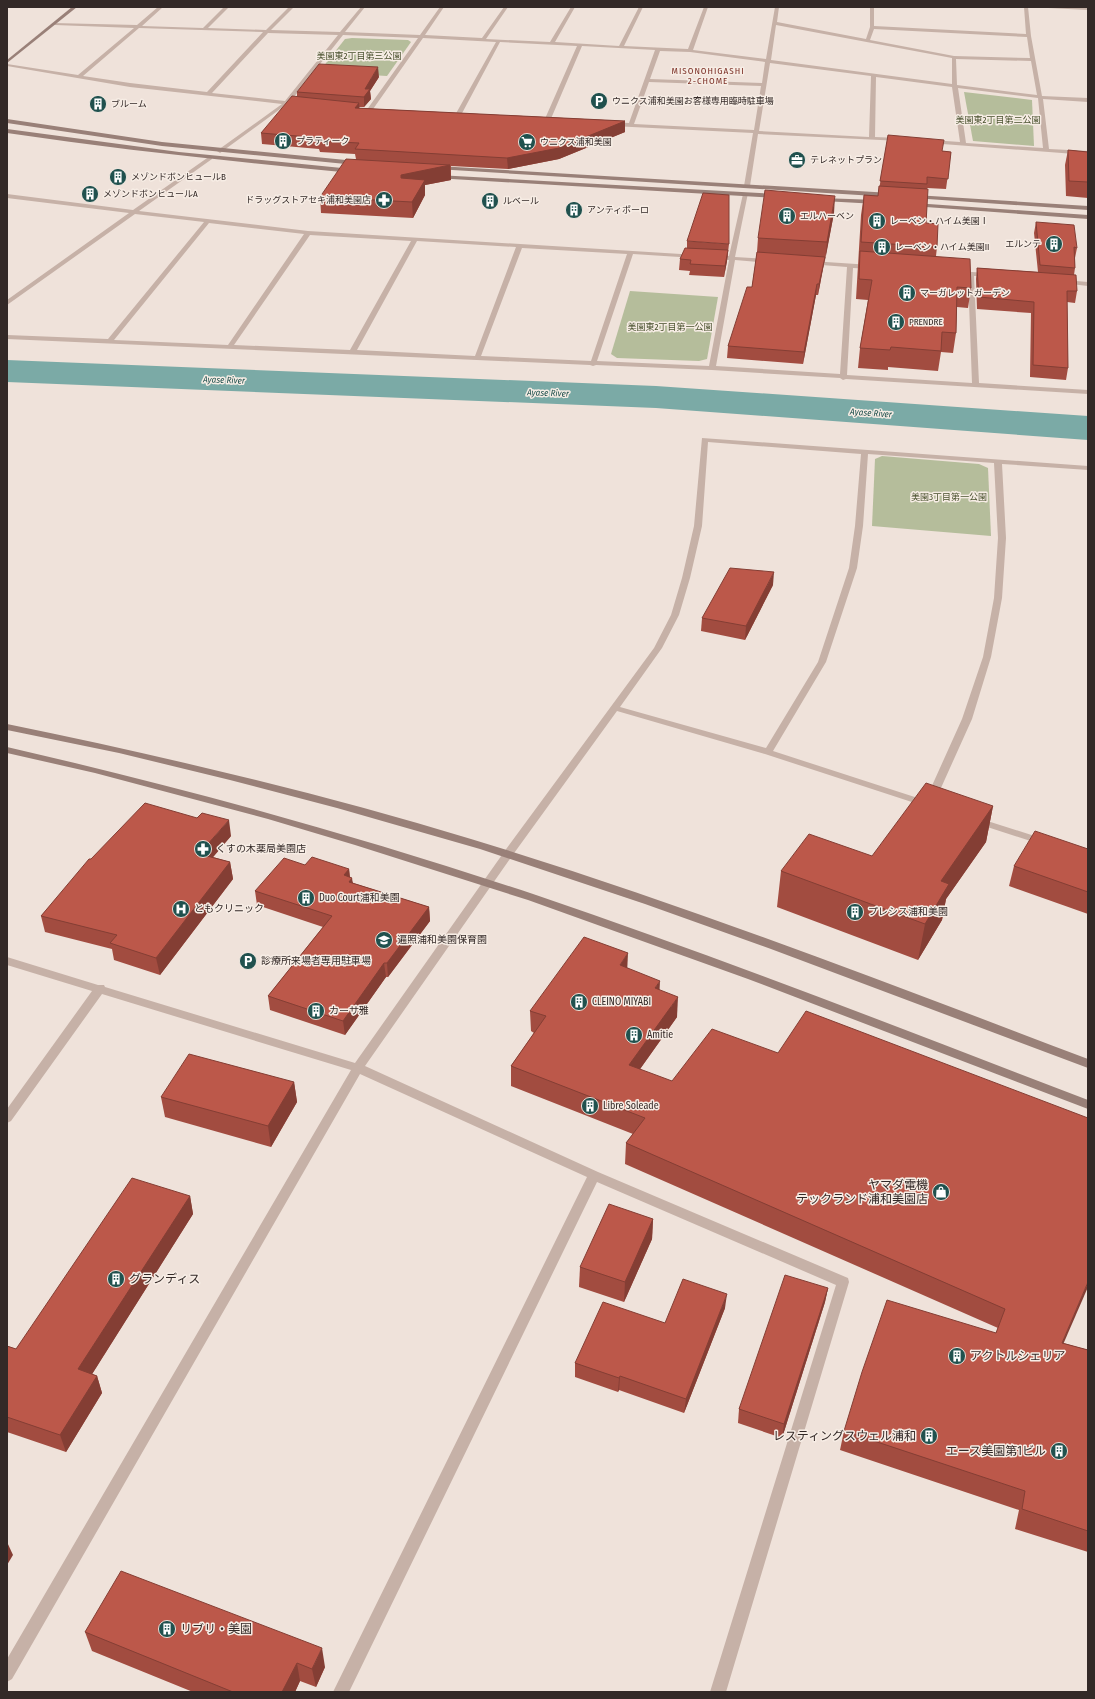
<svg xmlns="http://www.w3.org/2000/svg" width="1095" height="1699" font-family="'Fira Sans Condensed','Noto Sans JP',sans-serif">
	<rect width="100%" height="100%" fill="#efe2da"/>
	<g fill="#b5bd9b">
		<polygon points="352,38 408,40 411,42 387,76 319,72 345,39"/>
		<polygon points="964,92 1032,100 1034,146 973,141"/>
		<polygon points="630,291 718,297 707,359 699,361 617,358 611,354"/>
		<polygon points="882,456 979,464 988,468 991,536 872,526 875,459"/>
	</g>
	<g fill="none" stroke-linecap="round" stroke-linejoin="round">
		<polygon fill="#7baaa6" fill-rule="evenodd" points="7,360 656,386 1088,416 1088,440 656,408 7,382"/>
		<g fill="#c6b1a7" fill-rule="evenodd">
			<path d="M158,7H163L142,26L203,28L224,7H229L208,28L266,30L289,7H294L271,30L340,32L361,7H365L345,32L420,35L440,7H444L425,35L482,38L504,7H508L486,39L550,42L571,7H575L555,42L619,46L639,7H643L624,46L688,49L704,7H708L693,50L766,59L775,7H779L777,22L866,39L870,27V7H874V26L1026,34L1024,7H1028L1031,36L1042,96L1088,98V102L1043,99L1049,149L1088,151V155L929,143L928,142L931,140L960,142L952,87L876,77L875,137L899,138L902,140L901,141L758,134L750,186L747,188L744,186L753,133L612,126L609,124L612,122L629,123L655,50L582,46L550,121L547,123L544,121L577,46L500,42L460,117L457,119L454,117L496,42L423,38L371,112L369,113L366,111L418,38L343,35L290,102L300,103V105L287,104L220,153L217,151L218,150L282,104L130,87L7,66V64L78,75L134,28L55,25L53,23L137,25ZM776,25L952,58V84L771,60ZM139,28L263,32L207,92L130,83L83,76ZM874,29L1027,37L1030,58L954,56L870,40ZM268,33L338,35L285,101L212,93ZM660,51L690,52L765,62L762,83L650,79ZM956,59L1031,61L1037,95L957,85ZM770,63L871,76L869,137L759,131ZM649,82L761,86L754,130L634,124ZM958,88L1038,98L1043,148L966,143Z"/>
			<polygon points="1046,7 1088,8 1088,10 1048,8"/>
			<path d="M210,156L212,157V159L139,211L308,231L697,255V257L695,258L633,254L597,361L709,366L729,260L715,259L712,257L715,255L729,256L743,194L748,193L735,257L769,259L772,261L769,263L735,260L716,366L840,374L847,267L809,264V262L811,261L871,265L874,267L871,269L853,268L847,375L972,383L968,276L956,275L953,273L956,271L988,273L991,275L990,276H974L979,383L1088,390V394L846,379L843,380L840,378L712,370L596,365L593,366L590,365L7,339V335L108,339L204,222L135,214L7,305V300L129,213L7,198V194L133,210ZM209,223L304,234L228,345L114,340ZM310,235L411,241L350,350L234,345ZM417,241L516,247L475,356L357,350ZM522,248L627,254L591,361L481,356Z"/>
			<polygon points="1064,280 1088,282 1088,286 1062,283 1062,281"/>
			<path d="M702,438L1088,466V470L1002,464L1006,538L1002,598L991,657L972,719L936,799L934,801L931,802L932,804L930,806H924L765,754L617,711L512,856L365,1066L598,1172L848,1278L849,1282L726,1692H710L836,1285L597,1182L349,1692H333L587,1177L360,1074L12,1679L7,1682V1659L351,1070L102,994L11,1121L7,1123V1109L92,991L7,965V957L98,985H104L105,987L355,1063L504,852L654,648L671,615L682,578L694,526ZM708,442L861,454L855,526L849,568L818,662L766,748L620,707L662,648L679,615L690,578L702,526ZM868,454L994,463L998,538L994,598L983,657L962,719L926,799L927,801L773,751L826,662L857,568L863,526Z"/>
			<polygon points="978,818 1047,840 1048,842 1043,845 975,823 973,821"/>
		</g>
		<g fill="#998078" fill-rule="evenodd">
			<polygon points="72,7 77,7 7,63 7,60"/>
			<polygon points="7,119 162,142 356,161 359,163 356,165 162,146 7,123"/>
			<path d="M7,129L179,152L352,169L355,171L352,173C237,162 122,150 7,133Z"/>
			<polygon points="438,166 891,193 894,195 891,197 436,169 436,167"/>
			<polygon points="437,175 777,194 780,196 777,198 435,178 434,177"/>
			<polygon points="915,195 1088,206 1088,210 913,198 912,197"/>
			<polygon points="821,198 877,200 880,202 877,204 823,201 820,199"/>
			<polygon points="914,203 1088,215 1088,219 912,206 911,205"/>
			<path d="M7,724C163,756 319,793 471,839C679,902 885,982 1088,1059V1068L771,949L645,904L480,849L337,808L230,780L119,753L7,730Z"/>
			<path d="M7,747C186,788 362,837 536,895C722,958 905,1030 1088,1100V1109L748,979L528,900L355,845L268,819L95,773L7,753Z"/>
		</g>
	</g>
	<g fill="#a24c40">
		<polygon points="379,77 370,91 371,99 364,107 359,107 359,108 625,121 625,132 559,159 508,169 451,166 451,180 425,185 425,195 413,218 321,213 320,197 356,159 355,154 320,152 319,149 262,144 261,133 297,96 297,92"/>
		<polygon points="888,135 942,151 951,152 946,189 927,188 926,223 937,247 936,256 971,288 968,308 957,307 956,333 953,353 941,352 938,371 888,367 888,370 858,368 860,348 868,300 856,299 861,215 864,195 878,196"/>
		<polygon points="1068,150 1088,152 1088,198 1066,196 1065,165"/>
		<polygon points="834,213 818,295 816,295 803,364 727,358 728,346 752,287 757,252 758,238"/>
		<polygon points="1036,222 1077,248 1075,258 1075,268 1074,275 1077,291 1075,303 1067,302 1068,368 1066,380 1030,377 1031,313 977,309 976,279 977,268 1038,272 1034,233"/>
		<polygon points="687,241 729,244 727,261 724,277 689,275 690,271 679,270 680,259 687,248"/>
		<polygon points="773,585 745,640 701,631 702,618"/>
		<polygon points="993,806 986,842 946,899 942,920 918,960 777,907 781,871 872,856"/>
		<polygon points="231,836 213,857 230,862 233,879 160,975 114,960 112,949 45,932 41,916 91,859"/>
		<polygon points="1088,849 1088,914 1009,886 1014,866"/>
		<polygon points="305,865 349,869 350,877 353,883 429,907 430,921 388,977 386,977 345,1035 270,1010 268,996 323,927 257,905 255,891"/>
		<polygon points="628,968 659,989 677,1017 640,1069 1063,1343 1088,1350 1088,1552 1015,1529 1019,1510 840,1450 844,1431 996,1333 998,1328 625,1164 626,1143 633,1134 511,1086 511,1066 534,1033 531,1031 530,1011"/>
		<polygon points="294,1082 297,1102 271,1147 165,1117 161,1097"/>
		<polygon points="190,1196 193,1214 92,1374 97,1376 102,1393 66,1452 7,1432 7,1346 16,1349"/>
		<polygon points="653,1219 652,1239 624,1302 579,1287 580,1267"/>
		<polygon points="828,1288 825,1302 782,1438 738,1423 739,1409"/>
		<polygon points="725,1308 684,1413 619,1390 618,1392 575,1377 575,1363 665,1323"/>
		<polygon points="85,1632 325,1667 316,1687 300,1681 295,1692 193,1692 92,1651"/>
	</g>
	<g fill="#843e34">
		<polygon points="378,67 379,77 370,91 371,99 364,107 364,97 365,89"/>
		<polygon points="359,103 360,113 355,108"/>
		<polygon points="625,121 625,132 559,159 508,169 507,158"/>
		<polygon points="450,165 451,180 425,185 425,195 413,218 412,202 402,190 401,175"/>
		<polygon points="835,196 834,213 825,261 827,242"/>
		<polygon points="728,250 727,261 724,277 725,266"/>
		<polygon points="825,257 823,268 818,295 819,284"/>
		<polygon points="817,284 816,295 803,364 804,352"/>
		<polygon points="774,572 773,585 745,640 746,626"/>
		<polygon points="993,806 986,842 946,899 942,920 918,960 925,924 941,881"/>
		<polygon points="229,820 231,836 202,870 199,854"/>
		<polygon points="230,862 233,879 160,975 156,958"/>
		<polygon points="349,869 350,880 352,878 354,891 344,875"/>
		<polygon points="429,907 430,921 388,977 387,963"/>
		<polygon points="628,953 627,974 620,965"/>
		<polygon points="384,963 386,977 345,1035 343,1021"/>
		<polygon points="660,981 659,1001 655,988"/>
		<polygon points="678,997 677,1017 628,1086 629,1065"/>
		<polygon points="294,1082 297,1102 271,1147 268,1126"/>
		<polygon points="190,1196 193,1214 84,1387 78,1369"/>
		<polygon points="653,1219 652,1239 624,1302 625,1282"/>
		<polygon points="1088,1282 1088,1287 1055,1363 1062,1343"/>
		<polygon points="828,1288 825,1302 782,1438 784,1424"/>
		<polygon points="727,1294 725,1308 684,1413 686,1399"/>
		<polygon points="97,1376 102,1393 66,1452 60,1435"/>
		<polygon points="620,1376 619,1390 618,1392 619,1378"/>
		<polygon points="7,1542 13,1555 7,1565"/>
		<polygon points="322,1648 325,1667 316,1687 312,1669"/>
		<polygon points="297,1663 300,1681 295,1692 282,1692"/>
	</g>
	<g fill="#bc584a" stroke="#843e34">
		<polygon points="319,64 378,67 365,89 370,89 364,97 297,92"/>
		<polygon points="292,96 359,103 355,108 625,121 559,148 507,158 355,149 359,143 319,141 321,138 261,133"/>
		<polygon points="888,135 944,140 942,151 951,152 948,179 927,177 927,184 880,181"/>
		<polygon points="1068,150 1088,152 1088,182 1069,181"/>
		<polygon points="346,159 450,165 401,175 401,178 425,180 412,202 320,197"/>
		<polygon points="879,186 928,189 926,223 938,224 937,247 861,242 864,195 878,196"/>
		<polygon points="765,190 835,196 827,242 758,238"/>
		<polygon points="703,193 729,195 729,244 687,241"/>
		<polygon points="1036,222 1074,225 1077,248 1074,247 1075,268 1040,265"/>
		<polygon points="685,248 728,250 725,266 690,264 691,260 680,259"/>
		<polygon points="860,251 970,259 971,288 957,287 956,333 942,332 941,351 891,347 890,350 860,348 872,280 859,279"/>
		<polygon points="757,252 825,257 819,284 817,284 804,352 728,346 747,287 752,287"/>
		<polygon points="977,268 1076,275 1077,291 1067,291 1068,368 1033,365 1034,302 979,297"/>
		<polygon points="730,568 774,572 746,626 702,618"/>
		<polygon points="926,783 993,806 941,881 949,884 925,924 781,871 809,834 872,856"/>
		<polygon points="145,803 197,818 202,813 229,820 199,854 230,862 156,958 110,943 117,935 41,916 89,859 91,859"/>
		<polygon points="1035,831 1088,849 1088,892 1014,866"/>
		<polygon points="312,857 349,869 344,875 352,878 349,882 429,907 387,963 384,963 343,1021 268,996 332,916 255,891 284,858 305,865"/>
		<polygon points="584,937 628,953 620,965 660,981 655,988 678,997 629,1065 672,1081 712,1029 778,1053 806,1011 1088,1118 1088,1282 1062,1343 1088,1350 1088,1531 1022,1509 1025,1491 844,1431 862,1372 887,1300 996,1333 1005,1309 626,1143 645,1118 511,1066 546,1016 530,1011"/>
		<polygon points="189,1054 294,1082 268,1126 161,1097"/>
		<polygon points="132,1178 190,1196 78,1369 97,1376 60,1435 7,1417 7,1346 16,1349"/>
		<polygon points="609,1204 653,1219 625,1282 580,1267"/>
		<polygon points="785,1275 828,1288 784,1424 739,1409"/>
		<polygon points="683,1279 727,1294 686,1399 620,1376 619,1378 575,1363 603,1302 665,1323"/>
		<polygon points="121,1571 322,1648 312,1669 297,1663 282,1692 233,1692 85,1632"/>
	</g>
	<defs>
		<g id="parking-disc" transform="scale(0.9)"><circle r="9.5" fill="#20514e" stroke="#f7ede5"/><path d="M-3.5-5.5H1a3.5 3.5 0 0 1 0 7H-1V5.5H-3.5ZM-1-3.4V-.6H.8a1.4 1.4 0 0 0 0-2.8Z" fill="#fff"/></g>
		<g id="building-disc" transform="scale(0.9)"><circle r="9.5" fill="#20514e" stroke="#f7ede5"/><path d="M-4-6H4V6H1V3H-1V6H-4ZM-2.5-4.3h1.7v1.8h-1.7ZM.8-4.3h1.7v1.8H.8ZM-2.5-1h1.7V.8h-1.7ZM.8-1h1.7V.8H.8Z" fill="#fff"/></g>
		<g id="supermarket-disc" transform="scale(0.9)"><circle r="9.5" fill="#20514e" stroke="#f7ede5"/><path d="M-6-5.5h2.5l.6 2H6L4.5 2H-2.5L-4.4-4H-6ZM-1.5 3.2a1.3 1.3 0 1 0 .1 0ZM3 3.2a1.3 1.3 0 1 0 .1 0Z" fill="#fff"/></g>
		<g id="office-disc" transform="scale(0.9)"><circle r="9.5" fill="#20514e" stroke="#f7ede5"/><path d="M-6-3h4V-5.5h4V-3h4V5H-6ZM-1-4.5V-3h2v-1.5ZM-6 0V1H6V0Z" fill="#fff"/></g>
		<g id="pharmacy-disc" transform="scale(0.9)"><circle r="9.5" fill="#20514e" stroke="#f7ede5"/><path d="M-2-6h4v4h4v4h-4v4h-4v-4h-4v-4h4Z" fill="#fff"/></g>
		<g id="hospital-disc" transform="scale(0.9)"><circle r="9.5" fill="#20514e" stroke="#f7ede5"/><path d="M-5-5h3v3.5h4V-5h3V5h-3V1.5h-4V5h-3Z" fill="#fff"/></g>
		<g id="school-disc" transform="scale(0.9)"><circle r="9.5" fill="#20514e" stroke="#f7ede5"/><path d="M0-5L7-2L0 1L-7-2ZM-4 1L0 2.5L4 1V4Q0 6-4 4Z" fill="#fff"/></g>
		<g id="shop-disc" transform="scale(0.9)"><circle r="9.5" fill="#20514e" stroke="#f7ede5"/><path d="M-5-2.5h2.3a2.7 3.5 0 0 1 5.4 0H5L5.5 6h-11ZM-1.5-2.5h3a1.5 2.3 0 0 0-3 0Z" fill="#fff"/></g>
	</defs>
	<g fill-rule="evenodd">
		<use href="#parking-disc" x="599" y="101"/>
		<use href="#building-disc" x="98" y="104"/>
		<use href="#building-disc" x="283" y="141"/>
		<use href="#supermarket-disc" x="527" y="142"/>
		<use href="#office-disc" x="797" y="160"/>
		<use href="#building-disc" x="118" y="177"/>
		<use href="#building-disc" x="90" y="194"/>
		<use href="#pharmacy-disc" x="384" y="200"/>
		<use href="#building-disc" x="490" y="201"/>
		<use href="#building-disc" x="574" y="210"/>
		<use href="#building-disc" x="787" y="216"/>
		<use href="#building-disc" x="877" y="221"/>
		<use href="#building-disc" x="1054" y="244"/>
		<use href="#building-disc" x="882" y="247"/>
		<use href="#building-disc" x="907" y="293"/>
		<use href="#building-disc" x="896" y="322"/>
		<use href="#pharmacy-disc" x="203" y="849"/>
		<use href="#building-disc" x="306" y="898"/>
		<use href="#hospital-disc" x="181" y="909"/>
		<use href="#building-disc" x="855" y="912"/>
		<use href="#school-disc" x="384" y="940"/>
		<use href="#parking-disc" x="248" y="961"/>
		<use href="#building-disc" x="579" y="1002"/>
		<use href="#building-disc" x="316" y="1011"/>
		<use href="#building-disc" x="634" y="1035"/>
		<use href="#building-disc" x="590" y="1106"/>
		<use href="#shop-disc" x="941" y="1192"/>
		<use href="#building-disc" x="116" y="1279"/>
		<use href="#building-disc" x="957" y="1356"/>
		<use href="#building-disc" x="929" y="1436"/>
		<use href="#building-disc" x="1059" y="1451"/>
		<use href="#building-disc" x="167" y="1629"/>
	</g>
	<g text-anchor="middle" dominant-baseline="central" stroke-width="3" stroke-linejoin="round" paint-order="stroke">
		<g font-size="9" fill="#474f2c" stroke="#f7ede5">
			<text x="359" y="56">美園東2丁目第三公園</text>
			<text x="998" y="120">美園東2丁目第二公園</text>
			<text x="670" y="327">美園東2丁目第一公園</text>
			<text x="949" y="497">美園3丁目第一公園</text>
		</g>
		<g font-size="9" letter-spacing="1" fill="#7c3026" stroke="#f7ede5">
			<text x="708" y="71">MISONOHIGASHI<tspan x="708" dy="10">2-CHOME</tspan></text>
		</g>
		<g font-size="9" fill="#332927" stroke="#f7ede5" text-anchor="start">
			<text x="612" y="101">ウニクス浦和美園お客様専用臨時駐車場</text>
			<text x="111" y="104">ブルーム</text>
			<text x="296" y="141">プラティーク</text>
			<text x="540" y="142">ウニクス浦和美園</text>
			<text x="810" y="160">テレネットプラン</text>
			<text x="131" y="177">メゾンドボンヒュールB</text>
			<text x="103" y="194">メゾンドボンヒュールA</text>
			<text x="371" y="200" text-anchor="end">ドラッグストアセキ浦和美園店</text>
			<text x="503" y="201">ルベール</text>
			<text x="587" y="210">アンティポーロ</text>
			<text x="800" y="216">エルハーベン</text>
			<text x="890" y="221">レーベン・ハイム美園Ⅰ</text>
			<text x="1041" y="244" text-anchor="end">エルンテ</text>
			<text x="895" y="247">レーベン・ハイム美園II</text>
			<text x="920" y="293">マーガレットガーデン</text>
			<text x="909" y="322">PRENDRE</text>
		</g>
		<g font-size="9" font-style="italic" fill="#20514e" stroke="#f7ede5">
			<text transform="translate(224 380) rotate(2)">Ayase River</text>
			<text transform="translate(548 393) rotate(2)">Ayase River</text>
			<text transform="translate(871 413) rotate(4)">Ayase River</text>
		</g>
		<g font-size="10" fill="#332927" stroke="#f7ede5" text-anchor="start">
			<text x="216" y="849">くすの木薬局美園店</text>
			<text x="319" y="898">Duo Court浦和美園</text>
			<text x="194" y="909">ともクリニック</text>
			<text x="868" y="912">プレシス浦和美園</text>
			<text x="397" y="940">遍照浦和美園保育園</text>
			<text x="261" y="961">診療所来場者専用駐車場</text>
			<text x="592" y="1002">CLEINO MIYABI</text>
			<text x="329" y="1011">カーサ雅</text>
			<text x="647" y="1035">Amitie</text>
			<text x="603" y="1106">Libre Soleade</text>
		</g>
		<g font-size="12" fill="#332927" stroke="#f7ede5" text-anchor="end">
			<text x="928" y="1185">ヤマダ電機<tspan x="928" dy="14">テックランド浦和美園店</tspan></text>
			<text x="129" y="1279" text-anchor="start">グランディス</text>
			<text x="970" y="1356" text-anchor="start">アクトルシェリア</text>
			<text x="916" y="1436">レスティングスウェル浦和</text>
			<text x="1046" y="1451">エース美園第1ビル</text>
			<text x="180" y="1629" text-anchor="start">リブリ・美園</text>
		</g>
	</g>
	<rect width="1095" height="1699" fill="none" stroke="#332927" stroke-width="16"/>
</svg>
